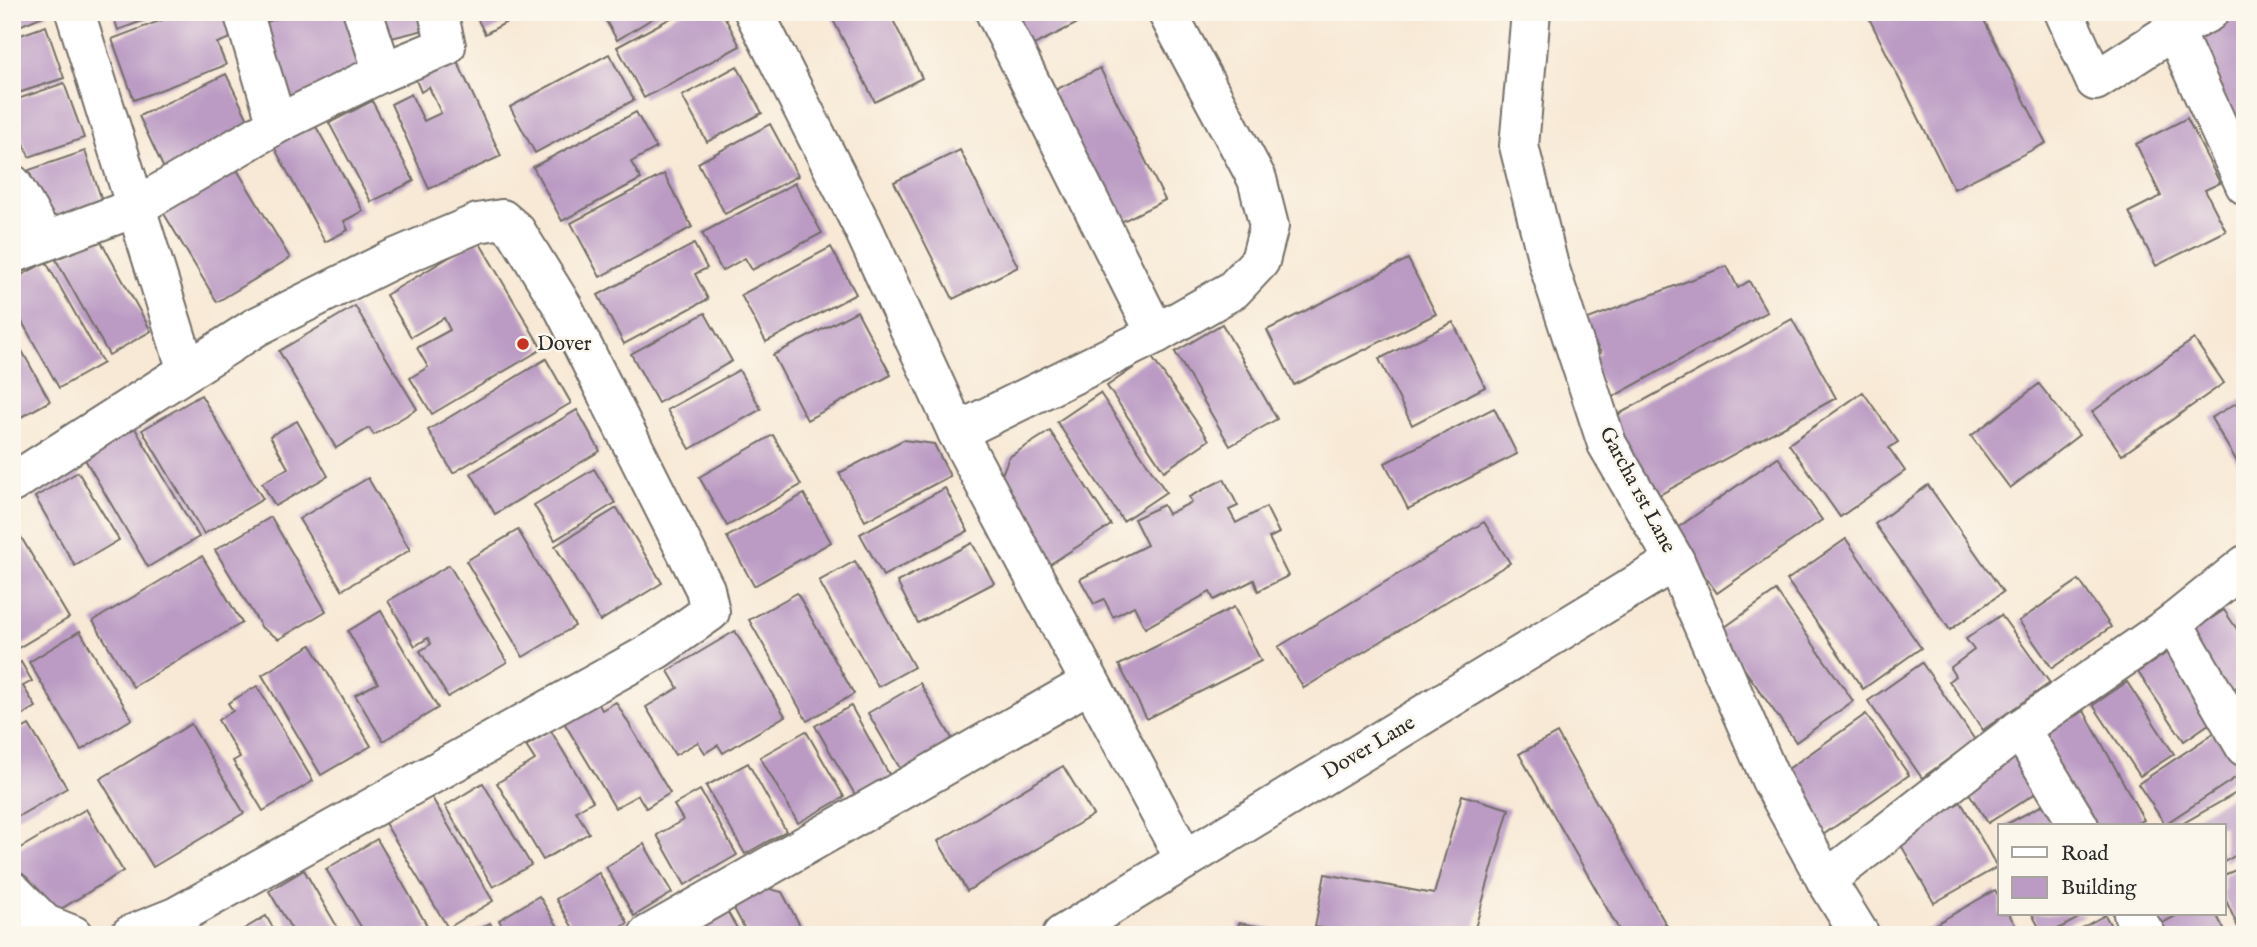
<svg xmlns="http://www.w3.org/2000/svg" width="2257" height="947" font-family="'IM FELL English',serif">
	<rect width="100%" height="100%" fill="#fbf7ec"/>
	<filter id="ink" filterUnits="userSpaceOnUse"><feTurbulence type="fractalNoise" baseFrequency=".0143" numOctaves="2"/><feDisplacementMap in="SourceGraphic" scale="14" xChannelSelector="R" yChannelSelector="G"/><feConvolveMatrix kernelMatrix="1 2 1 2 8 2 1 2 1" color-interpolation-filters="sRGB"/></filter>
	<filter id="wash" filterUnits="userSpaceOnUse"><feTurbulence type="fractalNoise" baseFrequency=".00686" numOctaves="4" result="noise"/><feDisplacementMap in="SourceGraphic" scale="28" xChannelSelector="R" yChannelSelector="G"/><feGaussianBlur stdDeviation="1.57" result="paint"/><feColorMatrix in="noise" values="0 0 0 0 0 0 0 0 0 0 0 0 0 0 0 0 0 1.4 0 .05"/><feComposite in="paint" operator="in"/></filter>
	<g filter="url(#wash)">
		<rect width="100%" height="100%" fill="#f8e9d6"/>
		<g id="blocks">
			<g fill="#bb9bc4">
				<polygon points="12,12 47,12 48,14 12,29"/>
				<polygon points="112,12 164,12 164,13 118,30"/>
				<polygon points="183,12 227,12 236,36 217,43 226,65 134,100 112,39"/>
				<polygon points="294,12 348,12 371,73 279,106 251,28"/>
				<polygon points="368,12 424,12 428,29 375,42"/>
				<polygon points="474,12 525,12 485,34"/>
				<polygon points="601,12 663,12 617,40"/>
				<polygon points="682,12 722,12 740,46 644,98 617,47"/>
				<polygon points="829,12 889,12 922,78 875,102"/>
				<polygon points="1005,12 1075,12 1080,22 1024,50"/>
				<polygon points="1866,12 1980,12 2046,143 1954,189"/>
				<polygon points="2241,12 2245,12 2245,139 2192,38"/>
				<polygon points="46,26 64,78 12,95 12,38"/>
				<polygon points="454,54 501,156 429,189 391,104 411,94 424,121 441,113 429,87 421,92 413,73"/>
				<polygon points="609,54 634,100 535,153 510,107"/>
				<polygon points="737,66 762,113 707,142 682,96"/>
				<polygon points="1100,68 1165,200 1113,226 1047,94"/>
				<polygon points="226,74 250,124 166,173 139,116"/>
				<polygon points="64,83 84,138 29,157 15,118 12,119 12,101"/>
				<polygon points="372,101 414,181 371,202 329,123"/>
				<polygon points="636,112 656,148 631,162 641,179 562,221 533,167"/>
				<polygon points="309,114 363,211 344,221 348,230 325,242 268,136"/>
				<polygon points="2187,118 2220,183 2205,190 2226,231 2156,266 2129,212 2161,196 2136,144"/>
				<polygon points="770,124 798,176 725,214 698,163"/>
				<polygon points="960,150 1018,267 953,299 894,182"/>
				<polygon points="85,151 105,209 50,231 29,170"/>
				<polygon points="233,163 290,258 217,302 160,207"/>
				<polygon points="664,174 692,227 600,277 571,223"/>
				<polygon points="795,183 822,233 752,270 745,258 722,271 702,233"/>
				<polygon points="98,236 151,331 109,355 56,260"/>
				<polygon points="478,240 542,349 432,414 410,378 428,367 417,348 450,330 444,318 411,337 386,295"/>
				<polygon points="694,244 707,268 695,274 708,299 624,344 598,295"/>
				<polygon points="831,247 856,294 766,342 741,295"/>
				<polygon points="1408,259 1436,314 1294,385 1267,330"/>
				<polygon points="46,262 103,363 59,388 12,304 12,280"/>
				<polygon points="1727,266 1738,288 1749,281 1767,312 1611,398 1590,360 1601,353 1583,321"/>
				<polygon points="355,306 417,409 374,435 369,428 336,448 279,351"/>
				<polygon points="857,311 891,375 807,420 773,355"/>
				<polygon points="705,313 732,361 658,403 631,354"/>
				<polygon points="1792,319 1836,398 1654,498 1610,419"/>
				<polygon points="1453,322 1485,387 1412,425 1379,359"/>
				<polygon points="1222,324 1277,419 1230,446 1175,352"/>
				<polygon points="12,333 50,401 12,422"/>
				<polygon points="2194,339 2224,383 2122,455 2092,412"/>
				<polygon points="1151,356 1209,440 1164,471 1107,386"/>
				<polygon points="546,359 571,403 453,473 428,430"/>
				<polygon points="739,370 761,409 690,449 667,410"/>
				<polygon points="2039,384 2079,435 2010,488 1971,436"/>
				<polygon points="1863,392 1898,442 1889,448 1905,471 1840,517 1789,444"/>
				<polygon points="1100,393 1166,492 1123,521 1057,422"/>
				<polygon points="201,395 263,499 204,534 142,430"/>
				<polygon points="2245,398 2245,475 2211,418"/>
				<polygon points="1494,408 1517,454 1408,509 1385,463"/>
				<polygon points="577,410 600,451 495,514 471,473"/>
				<polygon points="297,421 328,476 275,506 262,483 288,468 270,436"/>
				<polygon points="133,425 199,537 148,567 83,456"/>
				<polygon points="1050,431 1111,525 1047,566 997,487 1009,457"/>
				<polygon points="773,435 801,485 727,526 699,477"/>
				<polygon points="903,440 934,444 950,476 865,521 839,473"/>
				<polygon points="1778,457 1822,520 1717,593 1673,531"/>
				<polygon points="594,469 615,503 555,540 534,505"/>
				<polygon points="78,472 119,540 75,566 35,497"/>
				<polygon points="368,478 410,550 342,590 299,519"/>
				<polygon points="1224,479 1238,506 1229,510 1236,523 1266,507 1279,533 1269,538 1288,576 1258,591 1254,580 1214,600 1210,592 1145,628 1134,606 1113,617 1104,599 1094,604 1080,579 1147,545 1134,519 1163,505 1168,514 1192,502 1189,497"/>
				<polygon points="1928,485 2003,592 1950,630 1875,524"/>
				<polygon points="945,488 968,531 883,576 860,534"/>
				<polygon points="804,494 831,542 754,586 727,537"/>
				<polygon points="617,508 662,583 600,621 555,546"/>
				<polygon points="271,517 326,611 279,639 262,628 215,550"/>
				<polygon points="12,522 69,618 18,648 12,637"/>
				<polygon points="1484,522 1510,563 1304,688 1278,647"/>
				<polygon points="518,530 575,626 523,657 466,561"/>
				<polygon points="1846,539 1921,648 1863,689 1787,580"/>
				<polygon points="972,543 994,583 918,623 897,582"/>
				<polygon points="202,556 242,623 133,687 93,621"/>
				<polygon points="855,561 914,667 878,687 819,581"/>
				<polygon points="449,565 507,662 448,697 420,651 431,644 428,638 415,646 388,601"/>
				<polygon points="2079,580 2111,627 2052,668 2019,621"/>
				<polygon points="1776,591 1853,701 1796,742 1718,632"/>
				<polygon points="797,593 854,694 807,721 749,620"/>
				<polygon points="1234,607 1261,661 1147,719 1119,665"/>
				<polygon points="2224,610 2245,641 2245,681 2225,695 2185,636"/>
				<polygon points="381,611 438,708 383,741 355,695 378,683 348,631"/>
				<polygon points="2001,615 2050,683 1983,730 1949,681 1955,676 1950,668 1974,650 1966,639"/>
				<polygon points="80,631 132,719 81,750 29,662"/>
				<polygon points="735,631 785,716 723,753 718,745 705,753 698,742 675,755 646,707 678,688 668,671"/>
				<polygon points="311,645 371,746 321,775 262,675"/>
				<polygon points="2174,648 2219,717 2184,741 2138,672"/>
				<polygon points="21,662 32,681 23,686 36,707 12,721 12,668"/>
				<polygon points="1922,663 1975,740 1922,778 1868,701"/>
				<polygon points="2127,682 2174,754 2140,776 2093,705"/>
				<polygon points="920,683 957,747 905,777 868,713"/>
				<polygon points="257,686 313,781 263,811 233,761 240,757 218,720 233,711 228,703"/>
				<polygon points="596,699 602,710 616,702 670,793 646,808 638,795 615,808 562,719"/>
				<polygon points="851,706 891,778 857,798 815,726"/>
				<polygon points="2084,711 2144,820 2132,826 2090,826 2039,735"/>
				<polygon points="1866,714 1909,775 1817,839 1774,779"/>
				<polygon points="191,724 244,813 153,867 100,779"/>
				<polygon points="29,725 67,788 12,820 12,734"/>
				<polygon points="551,731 593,801 576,811 589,833 543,860 497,783 535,760 526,746"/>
				<polygon points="806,731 844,797 798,823 760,757"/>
				<polygon points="2217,731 2244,772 2165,824 2138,784"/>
				<polygon points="1557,733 1672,935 1622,935 1519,754"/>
				<polygon points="2013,755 2024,774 2031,769 2044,788 1988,823 1964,785"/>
				<polygon points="748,763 786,831 745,854 706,786"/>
				<polygon points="1063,766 1093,815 967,891 938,841"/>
				<polygon points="483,783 531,865 493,887 445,806"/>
				<polygon points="2245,788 2245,850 2224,862 2224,826 2182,824"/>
				<polygon points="700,790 737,855 685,885 657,835 683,820 674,805"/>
				<polygon points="1462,795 1509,809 1473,935 1358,935 1315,927 1325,874 1434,894"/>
				<polygon points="431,796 493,901 448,928 385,823"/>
				<polygon points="2050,801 2064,826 2003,826"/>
				<polygon points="1961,802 1997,867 1934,903 1897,838"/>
				<polygon points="86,809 123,871 46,918 12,860 12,853"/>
				<polygon points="377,839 429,929 419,935 366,935 326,869"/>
				<polygon points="644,844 672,893 634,916 606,867"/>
				<polygon points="2245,866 2245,933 2241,934 2224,896 2224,875"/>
				<polygon points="304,870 342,935 295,935 269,891"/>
				<polygon points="599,873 628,923 607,935 577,935 556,899"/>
				<polygon points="758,886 782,892 803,931 796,935 748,935 730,901"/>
				<polygon points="1995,890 2000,898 2000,914 2009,914 2021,935 1917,935"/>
				<polygon points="539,896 563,935 507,935 499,920"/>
				<polygon points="727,911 741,935 689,935 688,933"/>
				<polygon points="2032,914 2086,914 2047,935 2043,935"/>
				<polygon points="2179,914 2216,914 2227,935 2162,935 2157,926"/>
				<polygon points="2105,915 2116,935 2069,935"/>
				<polygon points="266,916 277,935 234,935"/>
				<polygon points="490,923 497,935 471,935"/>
				<polygon points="1239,923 1286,931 1285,935 1237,935"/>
			</g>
		</g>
	</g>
	<g filter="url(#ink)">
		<use href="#blocks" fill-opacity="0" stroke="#736e67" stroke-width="2"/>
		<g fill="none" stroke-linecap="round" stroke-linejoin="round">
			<g stroke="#736e67" stroke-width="42">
				<g id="minor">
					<polyline points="75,12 187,371"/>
					<polyline points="243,12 277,124"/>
					<polyline points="363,12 383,72"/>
					<polyline points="754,12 863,228 957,432 1185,860"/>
					<polyline points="995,12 1156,334"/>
					<polyline points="1531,12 1519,146 1549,266 1607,444 1675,561 1771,780 1826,880 1860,935"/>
					<polyline points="2064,12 2095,81 2174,30 2209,12"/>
					<polyline points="2174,30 2245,185"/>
					<polyline points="12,184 45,240"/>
					<polyline points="12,254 134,208 277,124 383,72 446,46 438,12"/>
					<polyline points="957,432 1156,334 1233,290 1260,261 1269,226 1257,179 1167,12"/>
					<polyline points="12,483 256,327 391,260 478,223 502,219 516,231 563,307 705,589 710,612 656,650 175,917 130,935"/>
					<polyline points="2173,623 2245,747"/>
					<polyline points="2020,729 2079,826"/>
					<polyline points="1826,880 2020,729 2173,623 2245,565"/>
					<polyline points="12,891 45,924 73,935"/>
					<polyline points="2133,914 2146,935"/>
					<polyline points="648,935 1090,683"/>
					<polyline points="1062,935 1675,561"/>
				</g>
			</g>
			<use href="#minor" stroke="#fff" stroke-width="38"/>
		</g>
	</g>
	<circle fill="#c8321e" stroke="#fbf7ec" stroke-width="2.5" cx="523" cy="344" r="7"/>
	<g text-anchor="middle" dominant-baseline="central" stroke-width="5" stroke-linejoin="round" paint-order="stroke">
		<g font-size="21" fill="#2b2b2b" stroke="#fbf7ec" text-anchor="start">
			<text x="537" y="344">Dover</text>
		</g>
		<g font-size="21" fill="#2b2b2b" stroke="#fbf7ec">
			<text transform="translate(1637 490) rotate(62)">Garcha 1st Lane</text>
			<text transform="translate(1369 748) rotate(-31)">Dover Lane</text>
		</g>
	</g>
	<rect width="2257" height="947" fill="none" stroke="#fbf7ec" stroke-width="42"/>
	<rect x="1998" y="824" width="228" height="91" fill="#fbf7ec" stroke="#a8a59f" stroke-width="2"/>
	<rect x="2012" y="847" width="35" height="10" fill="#ffffff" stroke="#a8a59f" stroke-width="2"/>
	<text x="2061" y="860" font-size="21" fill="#2b2b2b">Road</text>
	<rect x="2012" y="877" width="35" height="21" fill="#bb9bc4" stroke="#a8a59f" stroke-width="2"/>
	<text x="2061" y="894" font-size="21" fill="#2b2b2b">Building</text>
</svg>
